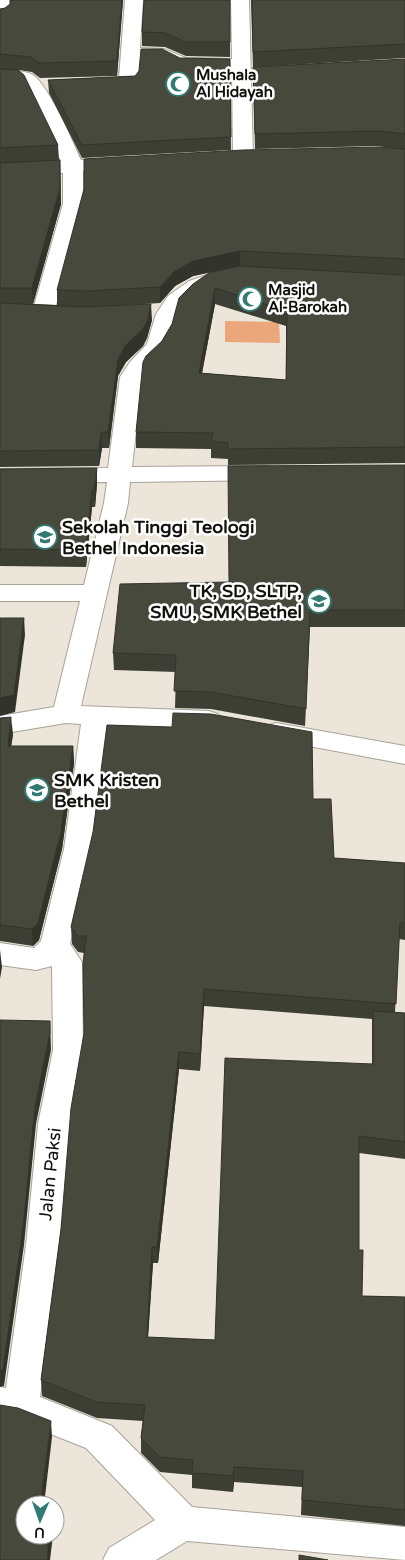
<svg xmlns="http://www.w3.org/2000/svg" width="405" height="1560" font-family="'Varela Round',sans-serif">
	<rect width="100%" height="100%" fill="#ebe6d9"/>
	<polygon fill="#eba67c" points="225,321 279,322 280,343 225,342"/>
	<g fill="none" stroke-linecap="round" stroke-linejoin="round">
		<g stroke="#a8a396" stroke-width="2">
			<g id="minor">
				<polygon points="0,0 12,0 9,17 6,21 0,22"/>
				<polygon points="125,0 143,0 140,48 164,49 186,58 232,59 231,0 249,0 253,157 250,161 243,163 236,161 233,157 232,70 181,69 163,60 140,59 137,83 135,87 96,91 89,89 87,85 89,81 119,78"/>
				<path d="M0,70C9,71 22,70 31,74C47,81 73,142 81,160L121,157L128,159L131,163L128,167L83,171V204L54,313L51,318L43,319L35,318L32,313L63,204V173L0,177V165L61,161L26,89L20,83L0,82Z"/>
				<polygon points="219,271 226,273 230,277 226,281 196,294 183,305 168,345 142,377 132,467 266,466 274,468 278,473 274,478 266,480 130,482 128,503 81,706 209,711 218,714 222,720 218,726 209,729 108,725 92,849 70,944 82,962 83,1050 70,1124 60,1245 40,1397 112,1426 192,1507 405,1527 405,1560 187,1541 156,1560 103,1560 109,1548 155,1520 86,1448 20,1422 0,1419 0,1387 6,1388 26,1245 38,1124 53,1050 52,966 36,970 0,965 0,943 34,948 41,941 64,849 81,724 66,723 0,734 0,716 54,707 80,601 0,601 0,585 84,585 104,503 107,482 0,483 0,469 108,468 120,377 130,362 147,344 156,314 168,296 189,281"/>
				<polygon points="276,723 405,746 405,764 266,738 263,732 266,726"/>
			</g>
		</g>
		<use href="#minor" fill="#fff" fill-rule="evenodd"/>
	</g>
	<g fill="#3e3f34" fill-rule="evenodd">
		<path d="M123,0L117,76L40,78L32,72L19,70L58,145L59,160H60L61,204L33,304L57,305V290L391,148L377,146L255,149L253,67L405,59V463L228,465V459L211,458V449L136,448V432L162,341L172,324L240,266L193,276L175,286L160,303L98,307L152,320L147,338L143,346L126,362L118,376L109,448H102L99,466L0,467V9ZM215,304L286,326V380L202,373Z"/>
		<polygon points="144,0 230,42 230,57 186,56 165,47 142,46 142,32"/>
		<polygon points="251,0 405,0 405,58 253,67"/>
		<polygon points="180,58 230,59 231,150 82,158 49,93 48,80 135,76"/>
		<polygon points="405,465 405,627 310,627 305,726 211,709 175,708 176,672 114,670 113,653 229,582"/>
		<polygon points="0,469 97,484 95,507 92,507 86,567 0,566"/>
		<polygon points="0,718 13,734 11,746 73,746 74,763 62,849 39,940 33,946 0,941"/>
		<path d="M313,799L334,858L405,863V940L399,939L395,1012L405,1013V1159L359,1153V1250L362,1296L405,1297V1526L301,1515L302,1487L234,1482L233,1492L192,1488V1475L160,1472L141,1453V1438L143,1421L97,1418L42,1396L41,1380L61,1229L84,1033V953L78,952L72,944L71,927ZM204,1006L372,1019V1064L215,1340L148,1337L153,1263H158L179,1069L200,1071Z"/>
	</g>
	<g fill="#32332b">
		<polygon points="122,0 123,0 117,76 117,61"/>
		<polygon points="60,160 61,204 33,304 32,288"/>
		<polygon points="240,251 240,266 193,276 175,286 160,303 160,287 175,271 193,261"/>
		<polygon points="215,288 215,304 199,389 199,373"/>
		<polygon points="151,304 152,320 147,338 143,346 126,362 118,376 109,448 108,432 118,360 125,346"/>
		<polygon points="101,432 102,448 99,466 99,450"/>
		<polygon points="97,468 97,484 95,507 94,490"/>
		<polygon points="92,490 92,507 86,567 86,550"/>
		<polygon points="24,618 25,635 15,712 0,716 0,698"/>
		<polygon points="11,717 13,734 9,763 8,746"/>
		<polygon points="73,746 74,763 62,849 39,940 33,946 32,929"/>
		<polygon points="0,950 2,967 0,979"/>
		<polygon points="204,989 204,1006 200,1071 200,1054"/>
		<polygon points="50,1021 51,1050 36,1124 24,1245 4,1386 0,1387 0,1370 35,1107"/>
		<polygon points="179,1052 179,1069 158,1263 157,1247"/>
		<polygon points="152,1247 153,1263 147,1353 147,1337"/>
		<polygon points="51,1421 52,1437 44,1505 41,1499"/>
		<polygon points="234,1467 234,1482 233,1492 233,1476"/>
		<polygon points="49,1535 53,1535 50,1560 47,1560"/>
	</g>
	<g fill="#48493d" stroke="#32332b" fill-rule="evenodd">
		<polygon points="10,0 122,0 117,61 39,63 31,57 0,54 0,9 5,8 10,4"/>
		<polygon points="144,0 230,0 230,42 186,42 165,33 142,32"/>
		<polygon points="252,0 405,0 405,44 253,52"/>
		<polygon points="141,49 162,49 180,58 230,59 231,137 82,145 48,80 135,76 139,71"/>
		<polygon points="405,59 405,134 378,131 255,134 253,67"/>
		<polygon points="0,69 18,70 24,75 58,145 0,148"/>
		<polygon points="378,147 405,149 405,259 240,251 193,261 175,271 160,287 86,291 57,290 84,189 84,159 243,150"/>
		<polygon points="60,160 60,188 32,288 0,288 0,163"/>
		<path d="M240,266L405,275V447L228,449V443L211,441L213,433L136,432L143,362L146,356L162,341L172,324L179,298L193,284L209,273ZM215,288L287,311L286,380L199,373Z"/>
		<polygon points="0,303 86,307 151,304 147,322 142,330 125,346 118,360 108,432 101,432 99,450 0,451"/>
		<polygon points="405,465 405,610 310,610 306,709 211,692 174,691 176,655 113,653 120,584 229,582 228,466"/>
		<polygon points="97,468 94,490 92,490 86,550 0,549 0,469"/>
		<polygon points="0,618 24,618 14,695 0,698"/>
		<polygon points="173,713 211,714 312,732 313,799 331,799 334,858 405,863 405,923 400,922 396,1004 204,989 200,1054 179,1052 157,1247 152,1247 147,1337 215,1340 225,1058 373,1064 373,1011 405,1013 405,1142 359,1136 359,1250 363,1250 362,1296 405,1297 405,1510 302,1500 303,1471 234,1467 233,1476 192,1473 193,1460 160,1457 141,1438 145,1405 96,1402 41,1380 61,1229 71,1108 84,1033 83,964 86,936 77,936 71,927 93,832 107,725 172,727"/>
		<polygon points="11,717 8,746 73,746 61,832 38,923 32,929 0,925 0,718"/>
		<polygon points="0,1020 50,1021 50,1033 35,1107 23,1228 3,1370 0,1370"/>
		<polygon points="0,1405 18,1408 51,1421 41,1499 53,1500 53,1505 25,1505 25,1535 49,1535 47,1560 0,1560"/>
		<polygon points="299,1555 328,1560 299,1560"/>
	</g>
	<defs>
		<g id="mosque-ring" transform="scale(1.25)"><circle r="9.5" fill="#fff" stroke="#327a74" stroke-width="1.5"/><path d="M3.5-4.9A6 6 0 1 0 3.5 4.9A5 5 0 1 1 3.5-4.9Z" fill="#327a74"/></g>
		<g id="university-ring" transform="scale(1.25)"><circle r="9.5" fill="#fff" stroke="#327a74" stroke-width="1.5"/><path d="M0-5L7-2L0 1L-7-2ZM-4 1L0 2.5L4 1V4Q0 6-4 4Z" fill="#327a74"/></g>
		<g id="school-ring" transform="scale(1.25)"><circle r="9.5" fill="#fff" stroke="#327a74" stroke-width="1.5"/><path d="M0-5L7-2L0 1L-7-2ZM-4 1L0 2.5L4 1V4Q0 6-4 4Z" fill="#327a74"/></g>
	</defs>
	<g fill-rule="evenodd">
		<use href="#mosque-ring" x="178" y="84"/>
		<use href="#mosque-ring" x="250" y="299"/>
		<use href="#university-ring" x="45" y="537"/>
		<use href="#school-ring" x="319" y="601"/>
		<use href="#school-ring" x="37" y="790"/>
	</g>
	<g text-anchor="middle" dominant-baseline="central" stroke-width="5" stroke-linejoin="round" paint-order="stroke">
		<g font-size="15" font-weight="bold" fill="#12100c" stroke="#fff" text-anchor="start">
			<text x="196" y="75">Mushala<tspan x="196" dy="17">Al Hidayah</tspan></text>
			<text x="268" y="290">Masjid<tspan x="268" dy="17">Al-Barokah</tspan></text>
		</g>
		<g font-size="18" font-weight="bold" fill="#12100c" stroke="#fff" text-anchor="start">
			<text x="62" y="527">Sekolah Tinggi Teologi<tspan x="62" dy="21">Bethel Indonesia</tspan></text>
			<text x="302" y="591" text-anchor="end">TK, SD, SLTP,<tspan x="302" dy="21">SMU, SMK Bethel</tspan></text>
			<text x="54" y="780">SMK Kristen<tspan x="54" dy="21">Bethel</tspan></text>
		</g>
		<g font-size="18" fill="#12100c" stroke="#fff">
			<text transform="translate(50 1174) rotate(-84)">Jalan Paksi</text>
		</g>
	</g>
	<g transform="translate(40 1520) rotate(182)"><circle r="24" fill="#ffffff" stroke="#a09f9e"/>
	<path d="M0-4L9 19L0 12L-9 19Z" fill="#327a74"/>
	<text y="-8" font-size="14" font-weight="bold" text-anchor="middle" fill="#12100c">U</text>
	</g>
</svg>
